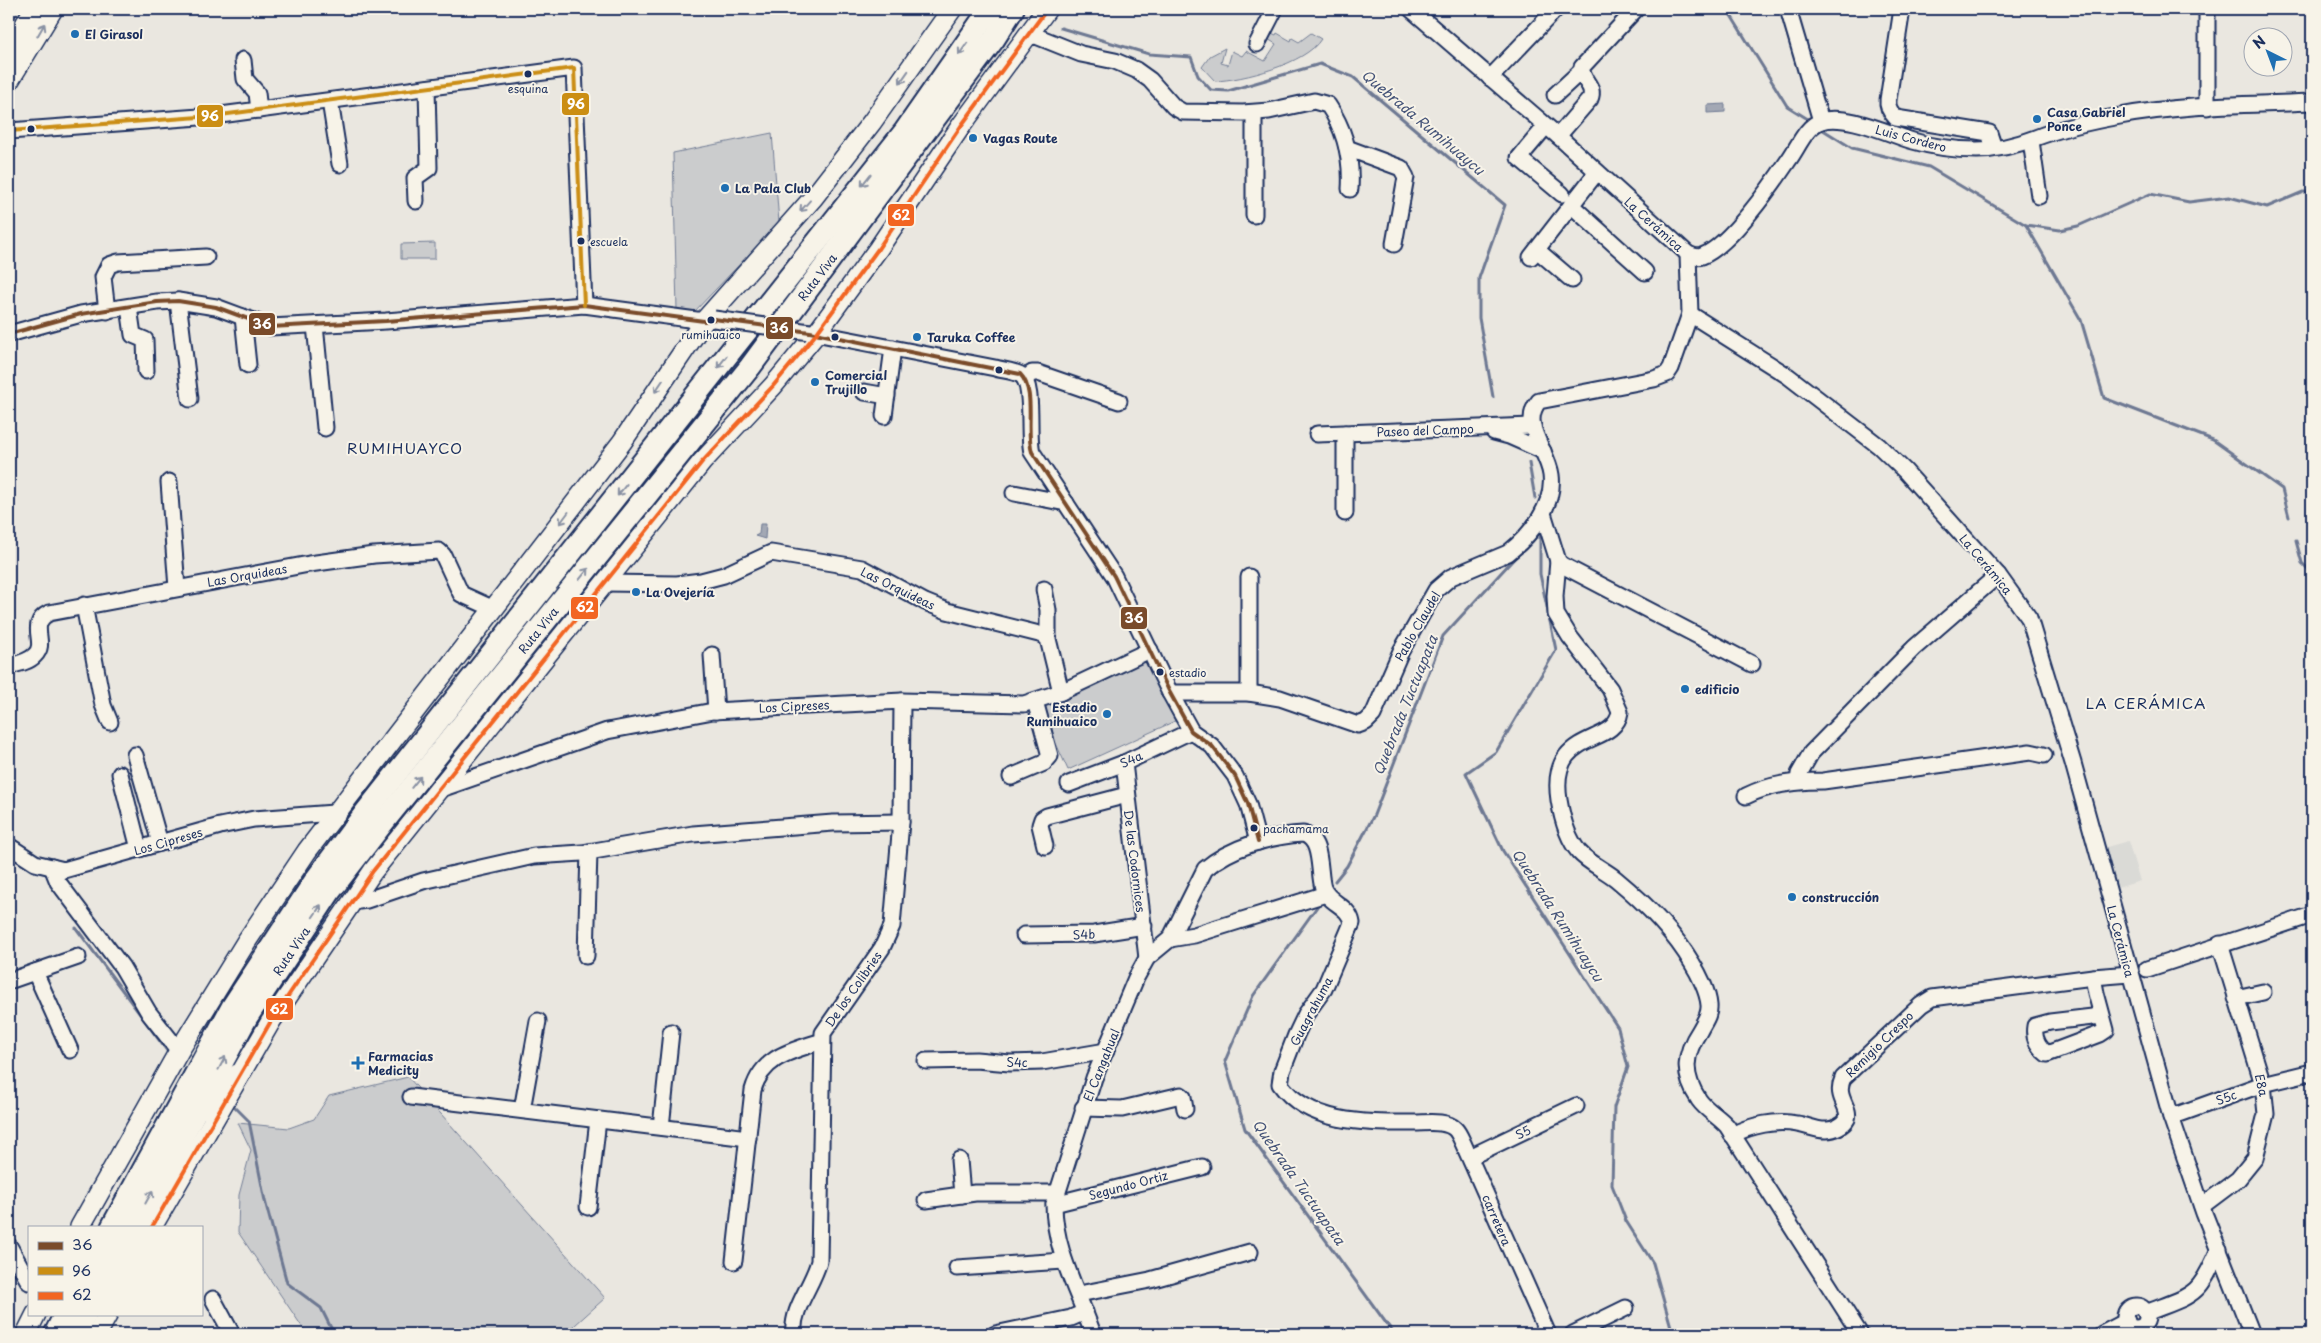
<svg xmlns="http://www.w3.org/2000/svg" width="2321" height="1343" font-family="'Playpen Sans',sans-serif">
	<rect width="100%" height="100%" fill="#eae7e0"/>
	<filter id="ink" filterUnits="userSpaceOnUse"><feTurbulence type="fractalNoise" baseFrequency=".02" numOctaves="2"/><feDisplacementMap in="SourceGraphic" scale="10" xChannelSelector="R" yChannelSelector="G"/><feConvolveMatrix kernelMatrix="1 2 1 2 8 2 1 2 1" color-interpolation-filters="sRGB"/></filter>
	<g filter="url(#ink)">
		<polygon fill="#dadad6" points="2128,841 2140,881 2114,889 2103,848"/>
		<g fill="#cbcccd" stroke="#737e96">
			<path d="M1269,32L1276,35L1277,33L1291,41L1292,38L1299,42L1311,33L1321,39C1306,64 1242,80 1215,81L1202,67L1210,56L1225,48L1221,63L1228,65L1232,51L1242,56L1246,51L1265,61L1276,44L1266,38Z"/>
			<polygon points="772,133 779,223 694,312 677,310 673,153"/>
			<polygon points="435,243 435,259 401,259 401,244"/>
			<polygon points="1145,657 1175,721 1068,770 1039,706"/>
			<polygon points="408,1077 605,1298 565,1334 307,1334 238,1232 239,1195 251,1150 238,1123 289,1128 314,1119 329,1096"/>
		</g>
		<g fill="#a3a8b4" stroke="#6d7892">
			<polygon points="1725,104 1725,112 1707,113 1707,105"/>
			<polygon points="760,524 766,524 765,539 755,536 759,534"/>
		</g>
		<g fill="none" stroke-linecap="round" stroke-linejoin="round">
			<g stroke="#6d7892" stroke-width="3">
				<polyline points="1727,9 1787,106 1811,121"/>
				<polyline points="1061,28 1149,54 1191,57 1198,76 1211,90 1228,91 1320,64 1353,77 1505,205 1479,278 1479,318 1493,397"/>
				<polyline points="1820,128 1852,148 1929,167 2026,225 2060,230 2078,226 2150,194 2189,202 2229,197 2267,207 2303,192 2312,192"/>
				<polyline points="2026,225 2081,320 2104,398 2213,440 2282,489 2289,517"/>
				<polyline points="1529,463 1535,498"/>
				<polyline points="1540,528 1540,574 1556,650 1496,752 1466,773 1503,851 1618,1028 1628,1067 1614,1107 1612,1185 1626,1221 1653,1263 1673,1334"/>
				<polyline points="2296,541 2302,563 2312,573"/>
				<polyline points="1335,881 1347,866 1374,815 1443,636 1521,551"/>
				<polyline points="1319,904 1253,996 1225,1061 1245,1129 1394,1334"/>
				<polyline points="76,928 168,1052"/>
				<polyline points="232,1104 249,1121 265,1201 287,1283 321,1308 334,1334"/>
			</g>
			<g stroke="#1b2f5e" stroke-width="19">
				<g id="minor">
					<path d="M1411,9L1558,136L1688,254C1693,256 1697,258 1702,256C1729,246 1772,185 1788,161C1798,148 1805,127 1821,121C1846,113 1889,134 1913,141C1933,147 1955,150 1977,150C1997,150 2017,145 2035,138C2061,128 2092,121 2120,116C2183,104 2248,105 2312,102"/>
					<polyline points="1788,9 1821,121"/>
					<path d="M1902,9L1888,100C1887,107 1891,113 1896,118L1989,133L1994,148"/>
					<path d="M1028,37L1036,36L1081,54L1115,61L1136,70L1150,80L1174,107L1183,112L1243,113L1269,111L1314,101L1328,105C1345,130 1352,159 1350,189"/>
					<polyline points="1257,44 1275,9"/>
					<polyline points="243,60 245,79 257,93 259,110"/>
					<polyline points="1490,78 1556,9"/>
					<polyline points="1555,95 1581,71"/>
					<polyline points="330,101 340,164"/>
					<polyline points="2207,107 2207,9"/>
					<polyline points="1254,113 1254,215"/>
					<polyline points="1546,126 1519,158 1562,194"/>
					<polyline points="9,131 213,116 574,68 584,305"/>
					<path d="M1558,136L1590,99C1596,85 1580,81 1582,67L1636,9"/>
					<polyline points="2031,141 2039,196"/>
					<polyline points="1347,148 1401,168 1406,177 1394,244"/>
					<polyline points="416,201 415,178 429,168 427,88"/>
					<polyline points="1571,205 1645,272"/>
					<polyline points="1537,250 1572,280"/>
					<polyline points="1531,257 1597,172"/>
					<polyline points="178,301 190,399"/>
					<polyline points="129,307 133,335 145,340 146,371"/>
					<polyline points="107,311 103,277 109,265 118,262 206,257"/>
					<polyline points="1690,314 1788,376 1879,446 1905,471 1998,575 2029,618 2073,763 2171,1117 2204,1213 2252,1334"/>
					<polyline points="243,317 248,365"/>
					<polyline points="315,325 325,428"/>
					<path d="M810,332L995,368C1002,370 1015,371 1021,375C1035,385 1027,435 1032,452L1114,576L1170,693L1191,731L1212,746L1235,776L1248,804L1258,842"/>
					<polyline points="9,334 81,314 157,302 178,301 216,307 270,327 386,321 584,305 704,321 713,319"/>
					<polyline points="1025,379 1032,373 1038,373 1119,401"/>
					<polyline points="864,392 887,396"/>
					<polyline points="884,416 893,348"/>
					<polyline points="1494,432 1509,436 1543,451"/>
					<polyline points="1345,433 1345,513"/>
					<polyline points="1317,434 1533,426"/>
					<polyline points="169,482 177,588"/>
					<polyline points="1014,493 1066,503"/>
					<polyline points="1543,513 1558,561 1562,565 1752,664"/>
					<path d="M1558,561L1555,596L1556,614L1570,637L1610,689L1620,712C1615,748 1548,728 1559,800C1562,818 1567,838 1579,852C1589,863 1605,870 1616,879C1645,903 1673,931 1692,963C1699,974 1708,992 1709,1005C1710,1015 1704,1022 1700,1030C1684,1054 1682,1075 1699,1100C1706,1110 1718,1116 1727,1126L1860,1334"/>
					<polyline points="606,583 677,584 701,581 724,575 771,553 862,568 925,602 947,611 1043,635 1048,639 1061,692"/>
					<polyline points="1044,589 1048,610 1048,636 1045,636"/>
					<polyline points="84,605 103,705 110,722"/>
					<polyline points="712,655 716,711"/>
					<path d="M9,666C17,664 29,662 35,655C48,643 27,624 49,613L309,564L374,555L439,551L443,555L461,594L494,609"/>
					<path d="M1170,693H1249L1280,698L1358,725L1366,722L1373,715L1401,651L1436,590L1451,577L1508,553C1530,536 1555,505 1551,475C1548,450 1519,424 1539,401L1654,379L1667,374L1671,368L1690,314L1688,254"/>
					<polyline points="1249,693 1249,577"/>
					<polyline points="135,755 160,843"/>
					<polyline points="1124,763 1147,958"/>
					<polyline points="120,774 139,849"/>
					<polyline points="1011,777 1044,763 1050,756 1035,701"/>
					<polyline points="1798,781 1799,774 1811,753 1914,648 1998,575"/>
					<polyline points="1069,784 1124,763 1191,731"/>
					<polyline points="438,790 607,731 713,711 902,701 1024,704 1061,692 1150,650"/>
					<path d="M1746,796C1770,784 1795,781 1823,781L2030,752L2044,755"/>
					<polyline points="9,846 35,863 64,870 220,826 254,819 334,813"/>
					<polyline points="1045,846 1040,825 1042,819 1047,816 1127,795"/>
					<polyline points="52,867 58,882 122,967 149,1013 179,1051"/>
					<polyline points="351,902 367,900 423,881 534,856 582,853 693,834 833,823 901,822"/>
					<polyline points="1024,935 1094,934 1144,926"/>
					<polyline points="1170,939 1194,935 1326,894"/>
					<polyline points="586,956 589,852"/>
					<polyline points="2147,969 2312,915"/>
					<polyline points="35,972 70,1050"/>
					<path d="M2093,977L2096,993L2106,1030L2100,1034L2047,1054C2038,1047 2033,1038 2035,1026L2050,1022L2101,1016"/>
					<polyline points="9,981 78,957"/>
					<polyline points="2236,998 2263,992"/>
					<polyline points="926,1061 976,1060 1010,1063 1042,1062 1106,1051"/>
					<polyline points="411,1097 748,1138"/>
					<polyline points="1083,1108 1122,1109 1181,1095 1183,1097 1185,1109"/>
					<polyline points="522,1110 538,1021"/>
					<polyline points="2171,1117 2263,1084 2312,1072"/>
					<polyline points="661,1127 671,1032"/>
					<path d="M1732,1135C1751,1125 1776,1120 1797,1124C1806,1125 1818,1131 1827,1130C1834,1130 1844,1125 1847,1119C1851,1106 1834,1098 1843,1078L1921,1005L1932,998L2093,977L2130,974"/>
					<polyline points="1470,1157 1576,1106"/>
					<polyline points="959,1160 962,1195"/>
					<polyline points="926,1200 975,1193 1056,1193"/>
					<polyline points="1054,1204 1202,1167"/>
					<polyline points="2202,1206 2238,1179 2255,1158 2266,1114 2263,1084 2220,944"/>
					<polyline points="588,1207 598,1120"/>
					<polyline points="9,1246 29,1282"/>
					<path d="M734,1261L753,1090C763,1056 792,1051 822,1041"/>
					<polyline points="957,1268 1064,1261"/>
					<polyline points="1079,1294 1150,1280 1250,1252"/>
					<polyline points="213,1299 232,1334"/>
					<circle cx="2136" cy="1317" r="11"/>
					<path d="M2146,1313C2194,1294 2198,1298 2219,1249"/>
					<path d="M794,1334C791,1309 813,1285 819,1261L823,1033L882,948L892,926L901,822L902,701"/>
					<polyline points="995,1334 1071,1318 1085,1312"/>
					<path d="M1093,1334C1078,1291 1054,1250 1054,1204L1094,1078L1136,978L1147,958L1170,939L1205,869C1231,847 1270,836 1303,834C1323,839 1318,872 1323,888C1329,904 1349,905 1352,923L1324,989L1306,1014L1296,1035L1282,1071L1280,1084C1309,1125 1370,1123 1415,1123C1427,1123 1446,1120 1455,1129C1459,1133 1461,1139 1463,1143L1548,1334"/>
					<polyline points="1573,1334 1626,1308"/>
					<polyline points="2102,1334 2127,1321"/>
				</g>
			</g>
			<g stroke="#1b2f5e" stroke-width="22">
				<g id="major">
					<polyline points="9,51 34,9"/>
					<polyline points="9,81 53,9"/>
					<polyline points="80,1227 179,1051 246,942 307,851 622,442 704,321 813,198 872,122 952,9"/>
					<polyline points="152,1227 271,1021 373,871 702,462 773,386 816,334 878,249 961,126 1047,9"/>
					<polyline points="26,1334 36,1314"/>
					<polyline points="97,1334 108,1314"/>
				</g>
			</g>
			<g stroke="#1b2f5e" stroke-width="25">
				<g id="highway">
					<polyline points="209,1109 238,1075"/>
					<polyline points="112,1227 232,1007 316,879 365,813 905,131 990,9"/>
					<polyline points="133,1227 247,1017 331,890 382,824 750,367 994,39 1013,9"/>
					<polyline points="55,1334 65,1314"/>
					<polyline points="75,1334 86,1314"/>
				</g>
			</g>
			<use href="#minor" stroke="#f7f3e8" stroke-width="15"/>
			<use href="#major" stroke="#f7f3e8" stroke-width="19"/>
			<use href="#highway" stroke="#f7f3e8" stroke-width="21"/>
			<g stroke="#1b2f5e" stroke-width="19" stroke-linecap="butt">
				<polyline id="minor-bridge" points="714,319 810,332"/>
			</g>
			<use href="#minor-bridge" stroke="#f7f3e8" stroke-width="15"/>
			<g stroke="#f7f3e8" stroke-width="8">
				<path id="bus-1" d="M9,334L81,314L157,302L178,301L216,307L270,327L386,321L584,305L704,321L714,319L810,332L1020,374C1037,391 1025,430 1032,452L1114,576L1170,693L1191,731L1212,746L1235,776L1248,804L1258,842"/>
			</g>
			<g stroke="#f7f3e8" stroke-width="8">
				<polyline id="bus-2" points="9,131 213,116 574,68 584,305"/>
			</g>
			<g stroke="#f7f3e8" stroke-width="8">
				<polyline id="bus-3" points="152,1227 271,1021 373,871 702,462 773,386 816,334 878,249 961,126 1047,9"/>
			</g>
			<use href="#bus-1" stroke="#7a4b2a" stroke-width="4"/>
			<use href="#bus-2" stroke="#cb8e13" stroke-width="4"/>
			<use href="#bus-3" stroke="#f26522" stroke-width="4"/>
		</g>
		<defs><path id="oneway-shaft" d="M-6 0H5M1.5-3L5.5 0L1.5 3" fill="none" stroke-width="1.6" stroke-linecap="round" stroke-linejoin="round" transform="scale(1.25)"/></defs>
		<g stroke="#8991a3">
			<use href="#oneway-shaft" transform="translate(41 30) rotate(-60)"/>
			<use href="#oneway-shaft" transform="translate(963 49) rotate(125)"/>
			<use href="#oneway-shaft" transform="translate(904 77) rotate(125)"/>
			<use href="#oneway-shaft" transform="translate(866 180) rotate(128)"/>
			<use href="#oneway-shaft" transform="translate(805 206) rotate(132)"/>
			<use href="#oneway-shaft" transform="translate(722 362) rotate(128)"/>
			<use href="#oneway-shaft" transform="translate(659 386) rotate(124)"/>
			<use href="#oneway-shaft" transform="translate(622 490) rotate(128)"/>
			<use href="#oneway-shaft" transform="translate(564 518) rotate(127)"/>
			<use href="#oneway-shaft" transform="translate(584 574) rotate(-51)"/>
			<use href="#oneway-shaft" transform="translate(416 782) rotate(-51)"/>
			<use href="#oneway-shaft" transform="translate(317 911) rotate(-56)"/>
			<use href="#oneway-shaft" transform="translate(222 1063) rotate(-62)"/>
			<use href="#oneway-shaft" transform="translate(149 1197) rotate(-61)"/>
		</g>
	</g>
	<g fill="#1f6fb2" stroke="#f7f3e8" stroke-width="2">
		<circle cx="75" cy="34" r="5"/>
		<circle cx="2037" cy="119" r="5"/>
		<circle cx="973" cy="138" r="5"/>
		<circle cx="725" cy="188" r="5"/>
		<circle cx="917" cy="337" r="5"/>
		<circle cx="815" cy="382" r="5"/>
		<circle cx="636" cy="592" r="5"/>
		<circle cx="1685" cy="689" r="5"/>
		<circle cx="1107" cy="714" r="5"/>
		<circle cx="1792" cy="897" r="5"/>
		<path d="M355.5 1055.5h5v5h5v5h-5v5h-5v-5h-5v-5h5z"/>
	</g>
	<g fill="#1b2f5e" stroke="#f7f3e8" stroke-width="2">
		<circle cx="528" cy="74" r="4.5"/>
		<circle cx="31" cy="129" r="4.5"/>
		<circle cx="581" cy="241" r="4.5"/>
		<circle cx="711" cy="320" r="4.5"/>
		<circle cx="835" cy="337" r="4.5"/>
		<circle cx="999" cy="370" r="4.5"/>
		<circle cx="1160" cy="672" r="4.5"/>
		<circle cx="1254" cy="828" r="4.5"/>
	</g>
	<g text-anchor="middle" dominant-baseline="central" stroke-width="4" stroke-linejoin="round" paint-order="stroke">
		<g font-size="11" fill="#1b2f5e" stroke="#f7f3e8" text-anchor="start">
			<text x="528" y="88" text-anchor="middle">esquina</text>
			<text x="590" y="241">escuela</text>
			<text x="711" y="334" text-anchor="middle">rumihuaico</text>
			<text x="1169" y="672">estadio</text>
			<text x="1263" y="828">pachamama</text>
		</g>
		<g font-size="12" font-weight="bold" fill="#1b2f5e" stroke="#f7f3e8" text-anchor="start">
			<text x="85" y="34">El Girasol</text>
			<text x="2047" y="112">Casa Gabriel<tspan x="2047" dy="14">Ponce</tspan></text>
			<text x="983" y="138">Vagas Route</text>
			<text x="735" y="188">La Pala Club</text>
			<text x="927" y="337">Taruka Coffee</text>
			<text x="825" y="375">Comercial<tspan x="825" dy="14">Trujillo</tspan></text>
			<text x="646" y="592">La Ovejería</text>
			<text x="1695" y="689">edificio</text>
			<text x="1097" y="707" text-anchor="end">Estadio<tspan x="1097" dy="14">Rumihuaico</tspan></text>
			<text x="1802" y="897">construcción</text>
			<text x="368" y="1056">Farmacias<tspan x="368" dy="14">Medicity</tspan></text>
		</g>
		<g font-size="12" fill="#1b2f5e" stroke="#f7f3e8">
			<text transform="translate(1911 138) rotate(15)">Luis Cordero</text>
			<text transform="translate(1654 224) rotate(42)">La Cerámica</text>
			<text transform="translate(817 277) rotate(-53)">Ruta Viva</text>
			<text transform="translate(1425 430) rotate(-2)">Paseo del Campo</text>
			<text transform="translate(1986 564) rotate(50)">La Cerámica</text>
			<text transform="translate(247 575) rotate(-10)">Las Orquideas</text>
			<text transform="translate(898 588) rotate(26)">Las Orquideas</text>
			<text transform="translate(1417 626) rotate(-60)">Pablo Claudel</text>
			<text transform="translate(538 630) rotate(-51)">Ruta Viva</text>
			<text transform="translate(794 706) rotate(-3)">Los Cipreses</text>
			<text transform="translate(1131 759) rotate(-24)">S4a</text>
			<text transform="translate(168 841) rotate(-16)">Los Cipreses</text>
			<text transform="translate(1135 861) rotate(83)">De las Codornices</text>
			<text transform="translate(1084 934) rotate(-3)">S4b</text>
			<text transform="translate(2121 941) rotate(75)">La Cerámica</text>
			<text transform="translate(291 951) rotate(-56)">Ruta Viva</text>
			<text transform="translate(853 989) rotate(-55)">De los Colibries</text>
			<text transform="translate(1311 1011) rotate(-62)">Guagrahuma</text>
			<text transform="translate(1879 1044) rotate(-44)">Remigio Crespo</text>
			<text x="1017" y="1062">S4c</text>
			<text transform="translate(1101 1065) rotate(-68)">El Cangahual</text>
			<text transform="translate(2262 1085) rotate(78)">E8a</text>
			<text transform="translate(2226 1097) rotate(-19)">S5c</text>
			<text transform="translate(1523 1132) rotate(-26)">S5</text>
			<text transform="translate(1128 1185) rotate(-15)">Segundo Ortiz</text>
			<text transform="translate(1497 1220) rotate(67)">carretera</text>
		</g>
		<g font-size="14" font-style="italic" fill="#445378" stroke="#f7f3e8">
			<text transform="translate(1423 122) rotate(40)">Quebrada Rumihuaycu</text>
			<text transform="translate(1405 705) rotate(-68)">Quebrada Tuctuapata</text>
			<text transform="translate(1558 915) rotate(57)">Quebrada Rumihuaycu</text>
			<text transform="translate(1299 1182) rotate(55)">Quebrada Tuctuapata</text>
		</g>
		<g font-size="15" letter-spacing="1" fill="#1b2f5e" stroke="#f7f3e8">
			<text x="405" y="447">RUMIHUAYCO</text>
			<text x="2146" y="702">LA CERÁMICA</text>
		</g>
	</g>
	<g stroke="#f7f3e8" stroke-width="2">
		<rect x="561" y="92" width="29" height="24" rx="5" fill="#cb8e13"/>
		<rect x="196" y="104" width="28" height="24" rx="5" fill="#cb8e13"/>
		<rect x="887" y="203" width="28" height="24" rx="5" fill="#f26522"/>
		<rect x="248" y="312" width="28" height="24" rx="5" fill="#7a4b2a"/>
		<rect x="765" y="316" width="29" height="24" rx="5" fill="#7a4b2a"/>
		<rect x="570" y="596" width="29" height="24" rx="5" fill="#f26522"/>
		<rect x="1120" y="606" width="28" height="24" rx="5" fill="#7a4b2a"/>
		<rect x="265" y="997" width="29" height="24" rx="5" fill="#f26522"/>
	</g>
	<g font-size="14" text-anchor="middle" font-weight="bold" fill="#fff">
		<text x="576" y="109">96</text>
		<text x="210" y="121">96</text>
		<text x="901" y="220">62</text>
		<text x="262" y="329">36</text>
		<text x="779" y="333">36</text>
		<text x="585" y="612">62</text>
		<text x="1134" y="623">36</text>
		<text x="279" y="1014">62</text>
	</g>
	<rect width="2321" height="1343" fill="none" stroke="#f7f3e8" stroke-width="30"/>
	<rect x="15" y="15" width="2291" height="1313" fill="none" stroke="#1b2f5e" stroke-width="2" filter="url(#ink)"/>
	<rect x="28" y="1226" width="175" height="90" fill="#f7f3e8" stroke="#9fa5b1"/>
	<rect x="38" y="1242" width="25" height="8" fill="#7a4b2a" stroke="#9fa5b1"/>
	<text x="72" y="1250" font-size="15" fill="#1b2f5e">36</text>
	<rect x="38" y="1267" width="25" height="8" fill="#cb8e13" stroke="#9fa5b1"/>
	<text x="72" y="1276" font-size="15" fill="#1b2f5e">96</text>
	<rect x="38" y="1292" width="25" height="8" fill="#f26522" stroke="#9fa5b1"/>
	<text x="72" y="1300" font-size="15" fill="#1b2f5e">62</text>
	<g transform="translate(2268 52) rotate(318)"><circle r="24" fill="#f7f3e8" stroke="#9fa5b1"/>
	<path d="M0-4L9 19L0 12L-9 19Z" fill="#1f6fb2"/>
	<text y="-8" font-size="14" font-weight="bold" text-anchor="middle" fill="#1b2f5e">N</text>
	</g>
</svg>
